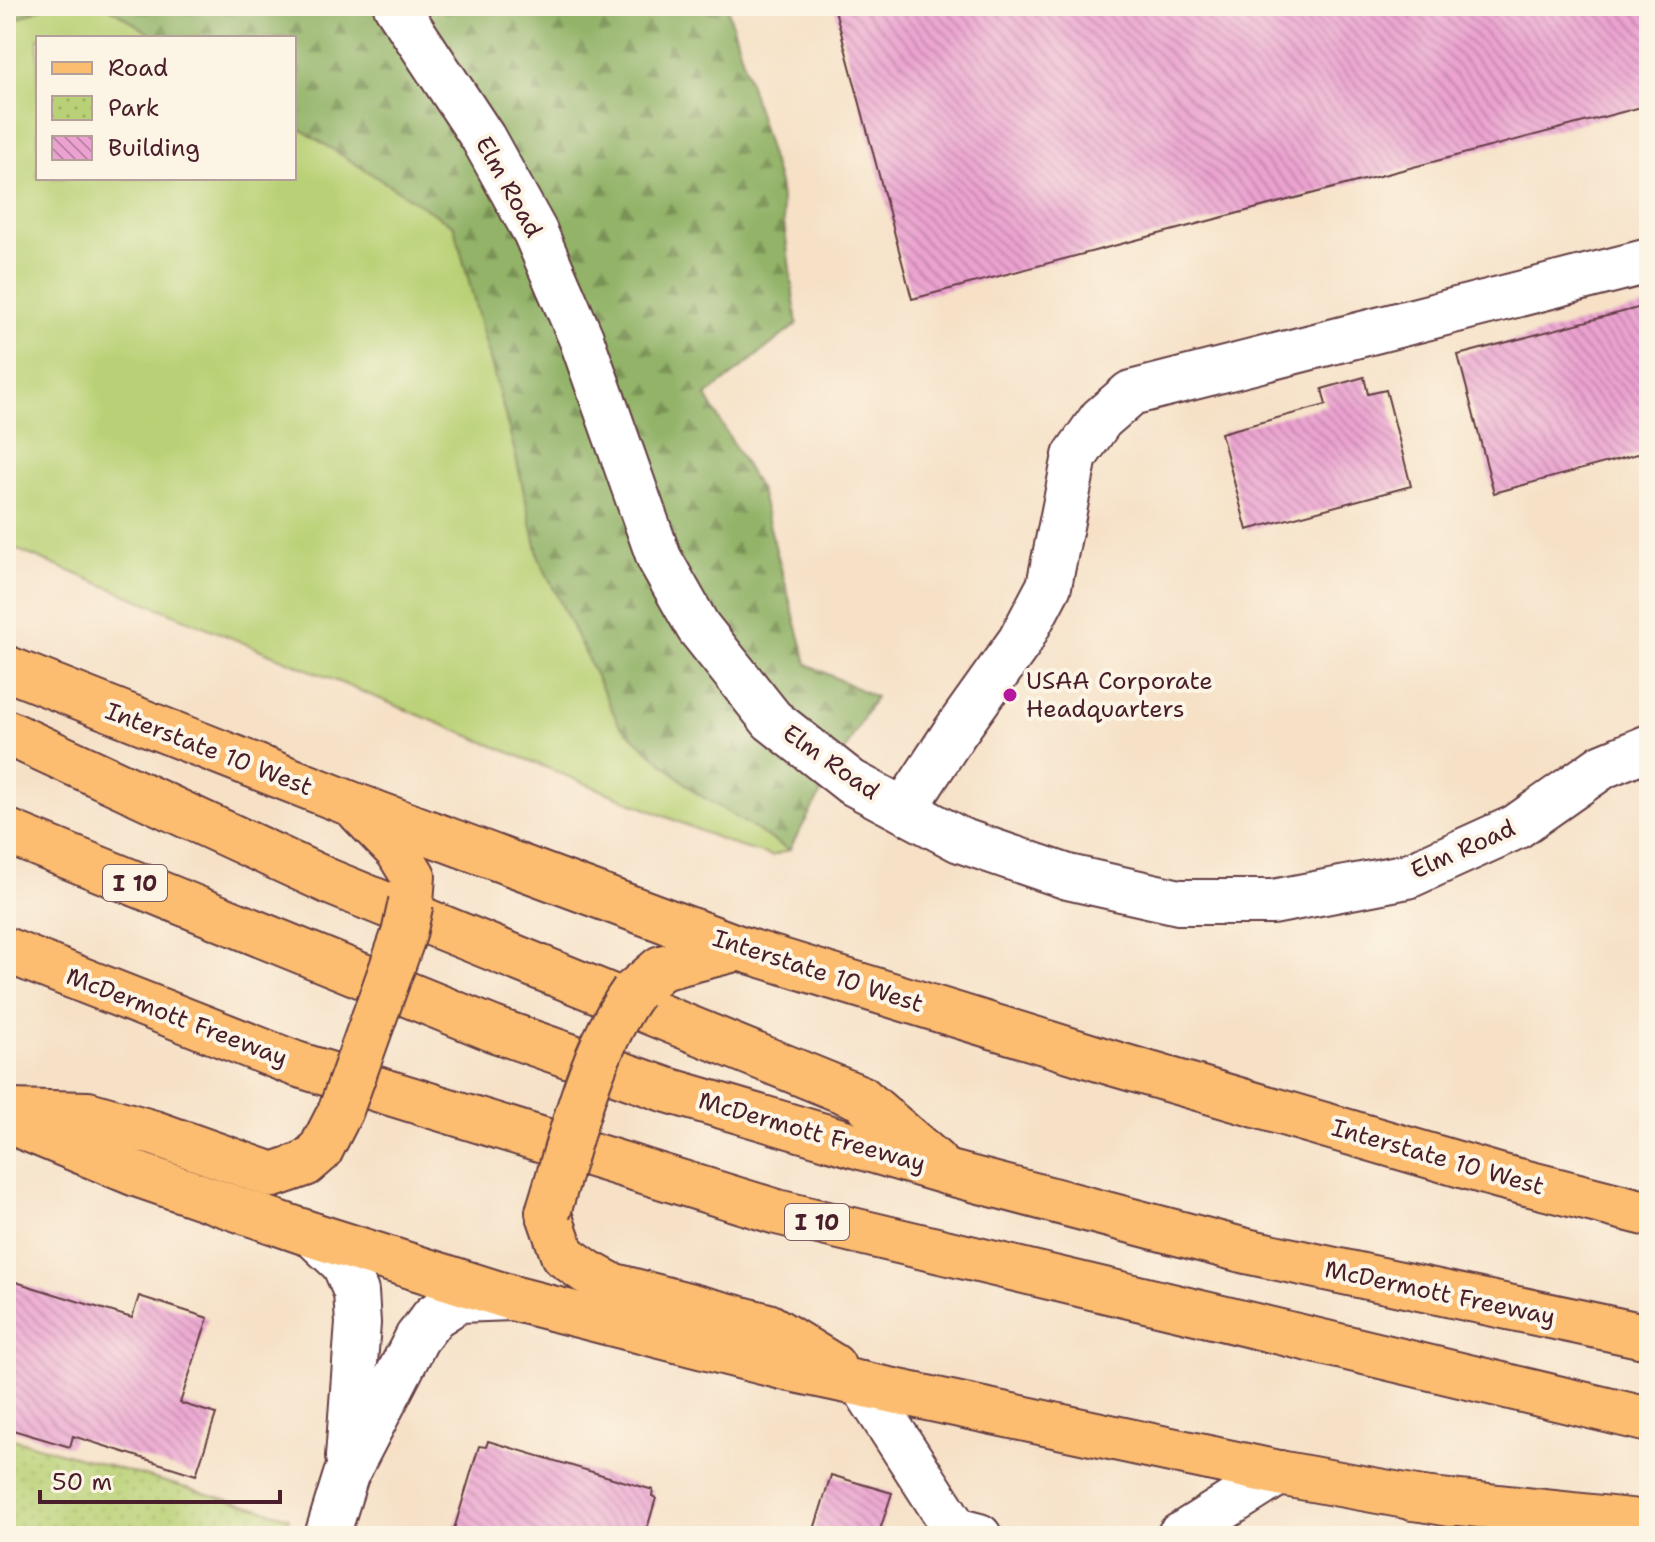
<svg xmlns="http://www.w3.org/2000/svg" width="1655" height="1542" font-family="'Shantell Sans',sans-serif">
	<defs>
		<pattern id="forest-firs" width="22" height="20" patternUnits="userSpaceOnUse" patternTransform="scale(2)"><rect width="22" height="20" fill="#92b367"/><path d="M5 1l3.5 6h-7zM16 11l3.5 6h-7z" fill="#799155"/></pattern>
		<pattern id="park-dots" width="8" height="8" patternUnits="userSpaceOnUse" patternTransform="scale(2)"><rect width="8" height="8" fill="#b9d176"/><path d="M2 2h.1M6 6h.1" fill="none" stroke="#a1b366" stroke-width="1.8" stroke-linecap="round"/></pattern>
		<pattern id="building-back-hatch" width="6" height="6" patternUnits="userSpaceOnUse" patternTransform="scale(2)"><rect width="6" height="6" fill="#eba2d0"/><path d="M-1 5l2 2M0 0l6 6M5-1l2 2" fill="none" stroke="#c083a9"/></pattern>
	</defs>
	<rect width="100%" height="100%" fill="#fcf5e5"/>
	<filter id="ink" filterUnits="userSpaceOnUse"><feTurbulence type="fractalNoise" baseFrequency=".0125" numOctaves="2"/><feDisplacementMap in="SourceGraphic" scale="16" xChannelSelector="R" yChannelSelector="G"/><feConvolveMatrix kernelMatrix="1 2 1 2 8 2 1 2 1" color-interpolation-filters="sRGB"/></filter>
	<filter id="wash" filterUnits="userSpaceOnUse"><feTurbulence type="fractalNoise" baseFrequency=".006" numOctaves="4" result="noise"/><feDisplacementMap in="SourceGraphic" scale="32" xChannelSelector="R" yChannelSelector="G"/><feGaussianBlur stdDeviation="1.8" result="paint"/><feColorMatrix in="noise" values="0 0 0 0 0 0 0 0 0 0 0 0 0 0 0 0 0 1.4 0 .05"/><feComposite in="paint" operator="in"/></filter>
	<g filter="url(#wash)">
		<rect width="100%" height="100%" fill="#f6e1c7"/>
		<polygon fill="#b9d176" stroke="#827850" stroke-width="2" points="46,6 107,6 157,38 38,38 38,178 294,178 294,125 454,226 514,448 539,558 619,724 695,792 789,850 772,856 737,846 6,545 6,24"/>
		<g fill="url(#forest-firs)" stroke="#6e6949" stroke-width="2">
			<polygon points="6,6 46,6 6,24"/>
			<polygon points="107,6 727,6 779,184 797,324 706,396 760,491 807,664 875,697 789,850 695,792 619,724 539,558 514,448 454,226 294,125 294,38 157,38"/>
		</g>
		<polygon fill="url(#park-dots)" stroke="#827850" stroke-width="2" points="6,1437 289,1517 283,1536 6,1536"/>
		<g id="blocks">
			<g fill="url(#building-back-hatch)">
				<polygon points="834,6 1649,6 1649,105 912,299"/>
				<polygon points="1649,305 1649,451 1494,493 1458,355"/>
				<polygon points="1364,377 1368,394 1386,390 1411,486 1247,530 1221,433 1326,405 1322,389"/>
				<polygon points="6,1279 132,1318 139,1296 208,1318 180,1403 216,1414 196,1475 73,1436 70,1447 6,1428"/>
				<polygon points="488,1441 653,1490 652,1496 656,1498 645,1536 452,1536 479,1446 486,1447"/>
				<polygon points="831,1475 892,1493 878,1536 812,1536"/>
			</g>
		</g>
	</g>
	<g filter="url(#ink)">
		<use href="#blocks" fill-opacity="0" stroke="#643c42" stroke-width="2"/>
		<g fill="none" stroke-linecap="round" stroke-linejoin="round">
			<g stroke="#643c42" stroke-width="48">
				<g id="minor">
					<polyline points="396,6 483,138 535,232 581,338 659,558 698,627 772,720 851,782 960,840 1068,877 1179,902 1273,902 1408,876 1516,827 1603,766 1649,747"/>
					<polyline points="904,810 955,732 1020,641 1049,586 1075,456 1101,419 1131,393 1649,261"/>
					<polyline points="313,1235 344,1264 356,1292 358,1323 348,1457"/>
					<polyline points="862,1384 956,1530 979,1536"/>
					<polyline points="327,1536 346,1475 417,1338 434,1316 459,1300 512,1298"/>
					<polyline points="1179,1536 1279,1473"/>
				</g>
			</g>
			<g stroke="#643c42" stroke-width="48">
				<g id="major">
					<polyline points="6,668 354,805 739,948 1112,1063 1499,1176 1649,1214"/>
					<polyline points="360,812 398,851 413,876 411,902"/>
					<polyline points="633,992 661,968 739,948"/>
					<polyline points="12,1112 88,1114 154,1133 273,1175 305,1164 320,1151"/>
					<polyline points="6,1120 136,1174 313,1235 512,1298 786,1368 1279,1473 1450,1504"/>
					<polyline points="548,1212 563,1255 587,1272 611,1285 768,1326 833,1366"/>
				</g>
			</g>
			<g stroke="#643c42" stroke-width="48">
				<g id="highway">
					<polyline points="6,732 330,882 861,1098 935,1162"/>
					<polyline points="6,831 493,1029 664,1089 946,1172 1246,1251 1649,1337"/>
					<polyline points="6,950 296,1064 777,1212 1649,1420"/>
					<polyline points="1412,1498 1649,1523"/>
				</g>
			</g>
			<use href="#minor" stroke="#fff" stroke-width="44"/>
			<use href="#major" stroke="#fcbd6f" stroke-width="44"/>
			<use href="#highway" stroke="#fcbd6f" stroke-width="44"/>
			<g stroke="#643c42" stroke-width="48" stroke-linecap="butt">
				<g id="major-bridge">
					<polyline points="320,1151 341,1110 404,934 411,902"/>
					<path d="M548,1212C571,1139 589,1054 633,992"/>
				</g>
			</g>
			<use href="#major-bridge" stroke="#fcbd6f" stroke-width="44"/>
		</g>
	</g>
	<circle fill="#b5179e" stroke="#fcf5e5" stroke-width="3" cx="1010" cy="695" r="8"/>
	<g text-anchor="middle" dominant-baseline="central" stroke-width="8" stroke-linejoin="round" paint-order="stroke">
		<g fill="#fcf5e5" stroke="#7f5f63" stroke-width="2">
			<rect x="103" y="865" width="64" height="36" rx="6"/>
			<rect x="785" y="1204" width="64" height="36" rx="6"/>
		</g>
		<g font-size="22" font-weight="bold" fill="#4a1f2b">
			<text x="135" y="883">I 10</text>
			<text x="817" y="1222">I 10</text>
		</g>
		<g font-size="24" fill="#4a1f2b" stroke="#fcf5e5">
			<text transform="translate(509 187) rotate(61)">Elm Road</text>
			<text transform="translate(209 749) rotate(21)">Interstate 10 West</text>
			<text transform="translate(831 762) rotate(35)">Elm Road</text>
			<text transform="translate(1463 849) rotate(-24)">Elm Road</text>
			<text transform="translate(818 971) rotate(18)">Interstate 10 West</text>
			<text transform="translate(177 1017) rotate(21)">McDermott Freeway</text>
			<text transform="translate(812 1132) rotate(16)">McDermott Freeway</text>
			<text transform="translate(1438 1157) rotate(16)">Interstate 10 West</text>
			<text transform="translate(1440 1293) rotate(12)">McDermott Freeway</text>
		</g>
		<g font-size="24" fill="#4a1f2b" stroke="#fcf5e5" text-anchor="start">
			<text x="1026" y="681">USAA Corporate<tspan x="1026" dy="28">Headquarters</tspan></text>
		</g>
	</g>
	<rect width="1655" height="1542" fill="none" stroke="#fcf5e5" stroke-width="32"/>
	<rect x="36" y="36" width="260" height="144" fill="#fcf5e5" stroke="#b59f9b" stroke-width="2"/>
	<rect x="52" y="62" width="40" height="12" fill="#fcbd6f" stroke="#b59f9b" stroke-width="2"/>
	<text x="108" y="76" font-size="24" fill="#4a1f2b">Road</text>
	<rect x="52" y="96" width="40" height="24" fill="url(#park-dots)" stroke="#b59f9b" stroke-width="2"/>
	<text x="108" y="116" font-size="24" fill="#4a1f2b">Park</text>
	<rect x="52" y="136" width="40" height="24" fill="url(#building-back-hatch)" stroke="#b59f9b" stroke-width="2"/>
	<text x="108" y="156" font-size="24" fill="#4a1f2b">Building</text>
	<path d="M40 1490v12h240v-12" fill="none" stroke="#4a1f2b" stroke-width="4"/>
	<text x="52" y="1490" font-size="24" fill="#4a1f2b" stroke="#fcf5e5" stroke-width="6" paint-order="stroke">50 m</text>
</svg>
